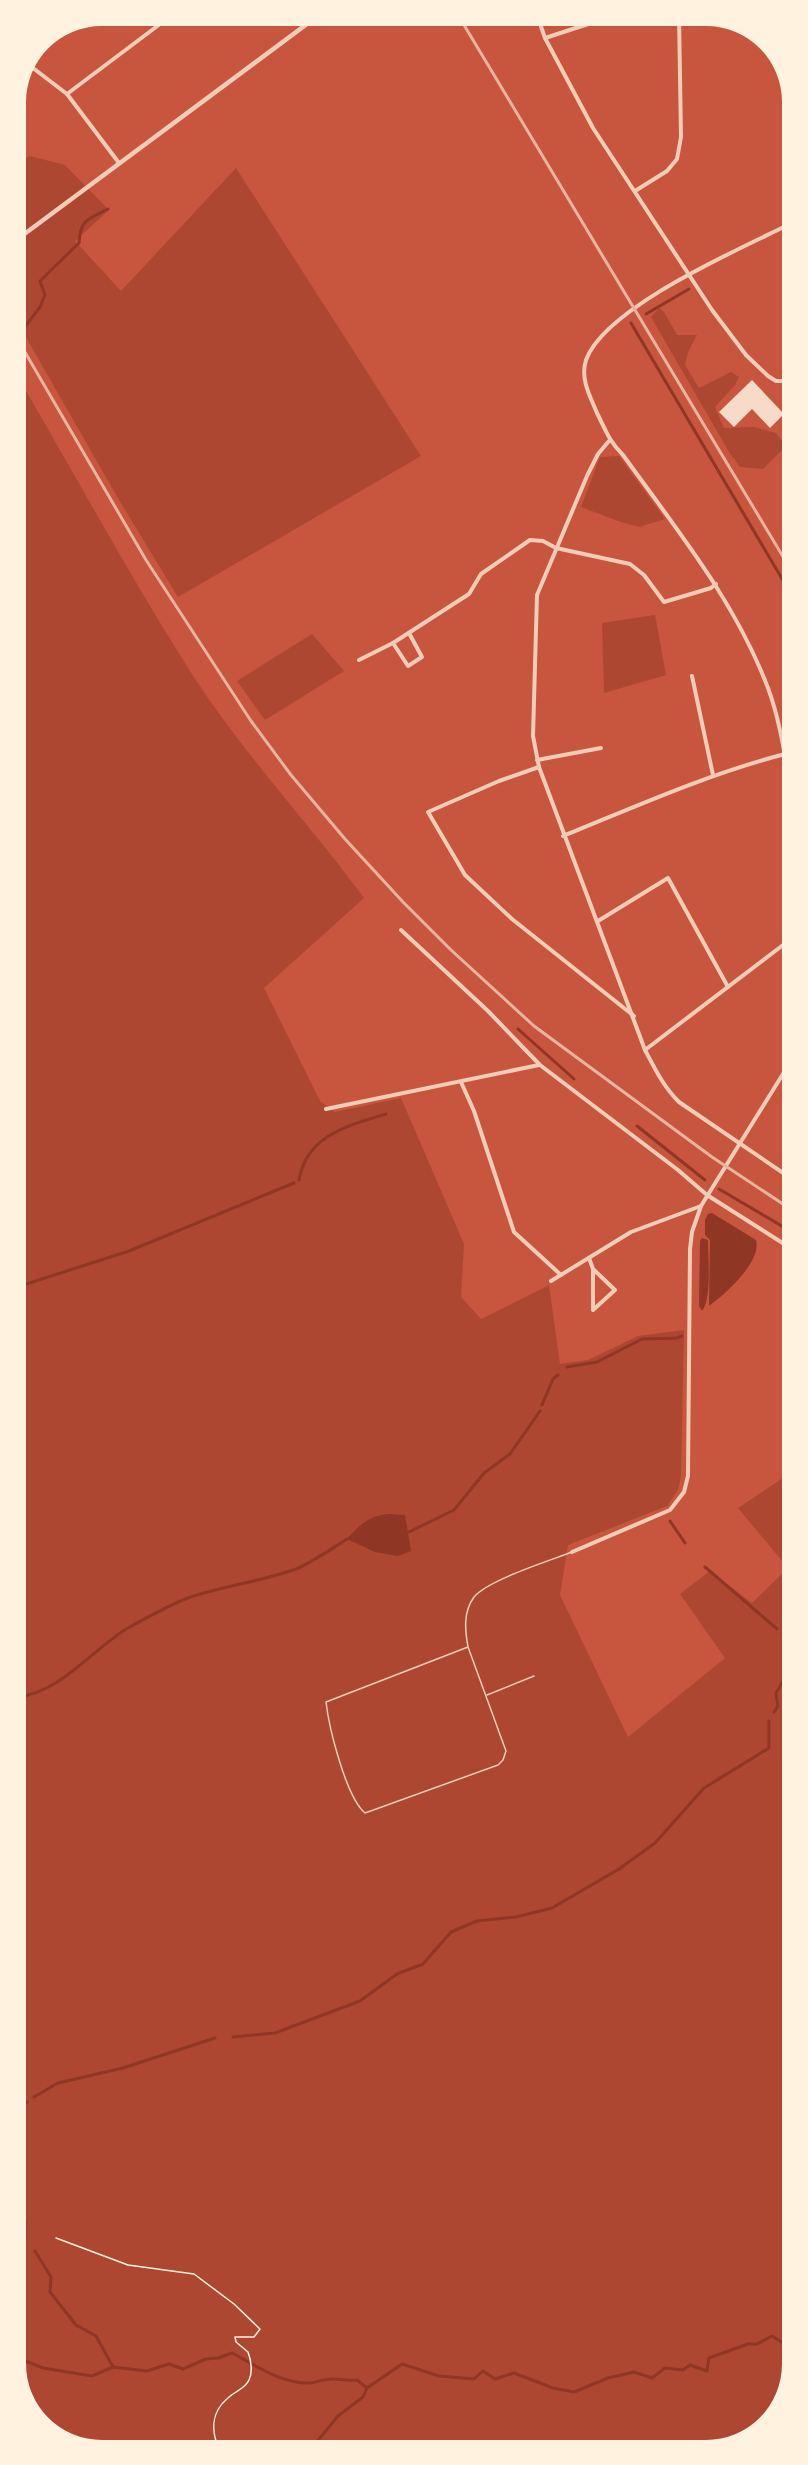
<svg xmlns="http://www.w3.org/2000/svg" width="808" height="2465" font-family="Figtree,sans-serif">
	<rect width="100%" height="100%" fill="#c8553d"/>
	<g fill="#ae4732">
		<polygon points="30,156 65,165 109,210 75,241 121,291 236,168 421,456 178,597 119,500 15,318 15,164"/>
		<polygon points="659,308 664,312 677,335 697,335 688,352 685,365 699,388 731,372 739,377 735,385 715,407 724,428 754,427 776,433 786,446 763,469 740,467 729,452 651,317"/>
		<path d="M15,372C72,469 125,568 185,663C237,747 306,819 364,898L264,988L320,1101L335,1112L401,1098L464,1244L461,1297L481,1319L549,1285L560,1364L588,1360L638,1336L684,1330L681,1476L678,1490L667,1506L568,1545L560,1595L628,1737L725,1658L680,1594L710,1571L752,1603L788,1568L738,1508L792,1472L793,2364L775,2417L729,2447L95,2450L45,2429L18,2386Z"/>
		<polygon points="619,456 665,519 639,527 618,521 581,507 600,457"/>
		<polygon points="655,615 666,675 604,693 602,623"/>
		<polygon points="312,634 344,671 265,720 237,681"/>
	</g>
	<g fill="#8f3625">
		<path d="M712,1213L756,1240C762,1262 725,1294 709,1306L710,1240L705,1235V1220L708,1214Z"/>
		<path d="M702,1238L708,1240C708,1256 712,1299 702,1311L699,1306L700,1241Z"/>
		<path d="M389,1514L405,1515L411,1551L398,1556L375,1552L347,1539C361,1524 368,1516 389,1514Z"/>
	</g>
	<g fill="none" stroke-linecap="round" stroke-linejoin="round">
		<g stroke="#8f3625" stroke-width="3">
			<polyline points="646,314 689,289"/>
			<polyline points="631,323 791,594"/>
			<path d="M24,328L40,307L45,295L40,281L79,243C80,220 88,219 108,209"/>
			<polyline points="518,1029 574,1079"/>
			<polyline points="637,1126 705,1180"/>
			<path d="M299,1180C307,1135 347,1126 386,1114"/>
			<polyline points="719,1189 792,1232"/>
			<polyline points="17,1287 129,1251 294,1183"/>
			<polyline points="567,1367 597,1362 642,1339 677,1338 682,1336"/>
			<polyline points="542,1405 553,1379 558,1375"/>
			<polyline points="670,1521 685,1543"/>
			<polyline points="409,1532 454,1510 484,1473 510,1454 540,1411"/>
			<polyline points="705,1567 777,1629"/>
			<polyline points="783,1633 792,1635"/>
			<path d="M17,1697C62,1692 91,1650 128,1628C146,1618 166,1607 185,1599C221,1586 260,1582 296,1569C313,1562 331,1549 347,1539"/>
			<polyline points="774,1712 778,1706 776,1693 789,1671 792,1658"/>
			<polyline points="233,2037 275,2033 360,2001 397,1974 423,1964 451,1932 477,1921 516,1917 552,1908 619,1869 655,1843 704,1788 769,1748 769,1721"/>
			<polyline points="34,2097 58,2083 123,2068 215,2038"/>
			<polyline points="18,2109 27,2102"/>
			<polyline points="18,2195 25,2221 25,2239"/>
			<polyline points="35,2251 51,2277 50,2292 76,2325 96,2336 113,2367"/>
			<path d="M18,2365L23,2360L43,2368L92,2376L113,2367L147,2371L169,2364L183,2369L206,2359L218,2358L232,2353C257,2366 281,2384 311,2383C318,2382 326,2378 334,2379C342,2379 349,2381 357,2380L367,2388L402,2364L439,2376L474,2379L483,2371L495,2379L514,2373L553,2388L574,2392L608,2378L634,2372L652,2378L665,2368L683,2370L690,2365L707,2371L709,2358L748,2344H757L772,2336L783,2343L793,2345"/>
			<polyline points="311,2449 338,2416 363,2397 367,2388"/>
		</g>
	</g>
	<polygon fill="#f7dbc8" points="752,380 784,414 770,428 752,409 734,427 719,412"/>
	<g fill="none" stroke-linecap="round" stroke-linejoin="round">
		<path stroke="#fff3e0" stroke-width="1.5" d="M56,2238L128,2265L194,2274L234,2304L260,2329L254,2337H235L236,2342L248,2352C251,2360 253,2372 249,2380C245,2389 235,2391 228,2398C211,2412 211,2431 219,2449"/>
		<g stroke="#f1ccb7" stroke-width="1.5">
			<path d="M468,1647L506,1751L503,1760L498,1765L365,1813C346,1797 329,1728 326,1702L468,1647C465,1630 463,1612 474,1597C488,1580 549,1561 572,1552"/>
			<polyline points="487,1695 534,1676"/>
		</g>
		<g stroke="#f1ccb7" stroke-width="4">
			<polyline points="537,15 545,38 593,128 712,310 746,355 768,376 776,381 791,381"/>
			<polyline points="545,38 616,15"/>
			<polyline points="29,65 67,94 119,163"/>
			<polyline points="67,94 172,15"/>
			<polyline points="635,191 667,171 677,159 681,137 679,15"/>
			<path d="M790,224C740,249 605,307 586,360C580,379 590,396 597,413C606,431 609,441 623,455C677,530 735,601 768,688C780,720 785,757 791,791"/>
			<path d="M609,441L598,454L587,476L537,595L533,736L539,767L645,1050C655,1069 663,1086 679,1102L792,1179"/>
			<polyline points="393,643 408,666 422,657 409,633"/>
			<polyline points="359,660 393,643 469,594 481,574 530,540 543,541 556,548 630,564 644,575 664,602 711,588 716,584"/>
			<polyline points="692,676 713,775"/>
			<polyline points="537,760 601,748"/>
			<polyline points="539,767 499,781 428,812 465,875 512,919 634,1016"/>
			<path d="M563,836C637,806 708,774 785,754"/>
			<polyline points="598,921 668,878 728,987"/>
			<polyline points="401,930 488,1011 540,1065 678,1170 707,1195 792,1249"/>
			<polyline points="645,1050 791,939"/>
			<polyline points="461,1082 474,1111 514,1232 561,1275"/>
			<polyline points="326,1109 539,1065"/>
			<polyline points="589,1258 593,1269 615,1290 593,1310 593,1269"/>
			<polyline points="551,1281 631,1232 701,1206 791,1061"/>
			<polyline points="572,1552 670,1510 684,1492 688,1476 690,1249 692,1232 701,1206"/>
		</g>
		<polyline stroke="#f1ccb7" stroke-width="4.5" points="15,241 319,15"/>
		<g stroke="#e9b49f" stroke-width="3">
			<polyline points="458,15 791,570"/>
			<polyline points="15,335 146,560 251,721 291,775 345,839 403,902 451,950 534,1026 712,1157 792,1210"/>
		</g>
	</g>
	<path d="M0 0H808V2465H0ZM102 26H706A76 76 0 0 1 782 102V2364A76 76 0 0 1 706 2440H102A76 76 0 0 1 26 2364V102A76 76 0 0 1 102 26Z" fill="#fff3e0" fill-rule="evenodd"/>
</svg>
